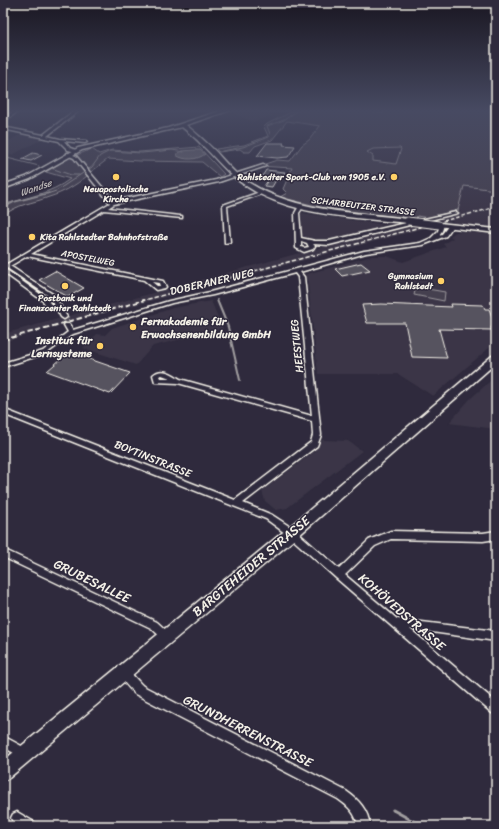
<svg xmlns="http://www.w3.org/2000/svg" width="499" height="829" font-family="Sriracha,sans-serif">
	<rect width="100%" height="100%" fill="#2f2a3d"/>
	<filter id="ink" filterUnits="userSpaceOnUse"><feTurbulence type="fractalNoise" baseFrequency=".025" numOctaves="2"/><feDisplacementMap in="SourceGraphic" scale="8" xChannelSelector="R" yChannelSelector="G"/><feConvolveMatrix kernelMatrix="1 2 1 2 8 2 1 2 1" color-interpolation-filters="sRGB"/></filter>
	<g filter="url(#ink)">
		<g fill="#3b3647">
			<polygon points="236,110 262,110 273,115 253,122 231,112"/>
			<polygon points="23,133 44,138 12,155 3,153 3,144"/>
			<polygon points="373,149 400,148 401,149 396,164 373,161 372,155 367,152"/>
			<polygon points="464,186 496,190 496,228 453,223 452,221 75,321 3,342 3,334 296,254 461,212 458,210"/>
			<polygon points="302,213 380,224 383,225 379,228 331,241 314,242 302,235 300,214"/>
			<polygon points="464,231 496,235 496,342 433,396 398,374 318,374 307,274 372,256 387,256 403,262 446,247 443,244 453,238 450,236 456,232"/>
			<polygon points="211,301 223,329 153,346 136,365 83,348 97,334 105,335 112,328 173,308"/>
			<polygon points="496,376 496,429 449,423 470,399"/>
			<polygon points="321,440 348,441 362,451 287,508 276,510 265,501 262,491 315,451"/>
		</g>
		<g fill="#454050" stroke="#9c989c" fill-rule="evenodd">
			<path d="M295,110H496V190L464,186L458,210L428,218L417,216L416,219L324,208L280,197L287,193L283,189L292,168L259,166L277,160L290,161L302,145L309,140L320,126L287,121L272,140L255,146L250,152H244L240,149L219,152L216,149L244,145L268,136L264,127L267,124ZM373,149L400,148L401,149L396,164L373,161V156L367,152Z"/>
			<polygon points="199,147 224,174 220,177 202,162 139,161 108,159 91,172 77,155 92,149 99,154 112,150 139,152"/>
			<path d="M72,156L87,176C76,185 63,193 49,197C31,204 19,203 3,216V205C27,197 50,194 70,179L46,172Z"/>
			<polygon points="416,287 445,292 444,301 414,295"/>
		</g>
		<path fill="#6a6670" stroke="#a19ea0" d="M194,150H200L205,154C198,160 184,161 176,155L182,151Z"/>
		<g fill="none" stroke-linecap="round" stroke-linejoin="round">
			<g stroke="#a19ea0" stroke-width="1">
				<polyline points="352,110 384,113 383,110"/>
				<polyline points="493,110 496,111"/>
				<polyline points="222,151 243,147 269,137 270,134 267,126 284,120 298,110"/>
				<polyline points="3,157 39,166"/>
				<polyline points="51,168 71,175 79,175"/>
				<polyline points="47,194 56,191 92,167 100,156 110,151 142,153 172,150 184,152"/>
			</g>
			<polyline stroke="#a19ea0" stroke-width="1.5" points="3,208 14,202 49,193"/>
			<polyline stroke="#a19ea0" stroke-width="2" points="217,300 228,327 240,380"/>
			<polyline stroke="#a19ea0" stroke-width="3" points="393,810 422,826"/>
		</g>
		<g fill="#56525f" stroke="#f4f1e8">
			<polygon points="267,143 284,143 283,145 295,146 288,157 277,158 257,156"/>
			<polygon points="33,153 42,155 31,161 22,159"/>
			<polygon points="266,170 285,172 280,181 276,180 272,187 264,186 269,179 261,178"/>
			<polygon points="361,263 370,270 342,276 335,269"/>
			<polygon points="55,271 84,288 68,297 39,280"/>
			<polygon points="381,304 452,307 451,304 483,305 485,309 489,309 496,327 491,327 492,330 439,329 447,358 412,357 405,323 367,323 362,305"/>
			<polygon points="69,352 130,373 110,394 47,371"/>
		</g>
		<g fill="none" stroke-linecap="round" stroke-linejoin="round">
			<polyline stroke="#4d4857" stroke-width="6" stroke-dasharray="6 3" stroke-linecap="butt" points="64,317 67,325"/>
			<g stroke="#f4f1e8" stroke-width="3">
				<g id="minor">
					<polygon points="15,110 20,110 3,122 3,119"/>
					<polygon points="75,110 80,110 47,136 60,139 86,141 87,142 85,143 64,141 70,148 76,150 76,152 68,150 59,141 3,129 3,127 43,135"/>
					<path d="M67,153L76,156L114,201L216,180L263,165L266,166L219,182L114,204L108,208L180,216H182V218L104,210L31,254L163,281L166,287L165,288L156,290L144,280L27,256L10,266L54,295L67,317L64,319L61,317L50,297L7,268L5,269L47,299L52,306L49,308L47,307L43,301L3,272V263L7,264L110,203L74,158L67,155ZM152,282L159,283L160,286H157Z"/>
					<polygon points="260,192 264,193 227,206 230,242 225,243 223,205"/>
					<path d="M299,206L303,207L299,213L301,238L315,241H329L384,228L456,212L458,213L329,245L313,244L315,246L313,249L304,252L296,248L295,213ZM301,241L307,243L309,247L304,248L301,247Z"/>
					<path d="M440,224L444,225L442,231L439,235L442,234L449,225L453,226L446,236L423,245L366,253L300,272L304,277L321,435L317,446L243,503L272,515L295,530L339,569L369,540L391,531L483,533L496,531V539L483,541L391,539L375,546L345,575L397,619L496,631V641L410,629L496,702V714L492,713L336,578L289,536L266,519L3,414V409L235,500L311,442L313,435L312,421L178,383L155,382L153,375C161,367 172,373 180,379L312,416L298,277L295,273L213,295L172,303L73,334L47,353L3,367V363L43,351L68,332L64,325L65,324H69L73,330L169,301L210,292L364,251L420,243L431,238L438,231ZM162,375L170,378H160L159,376Z"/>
					<polygon points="3,549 157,622 169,633 171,636 169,639 166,641 163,639 151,628 3,557"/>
					<path d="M124,668C130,670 137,681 143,686L346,791C359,800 368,810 370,826H358C356,813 348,806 338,799L135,694C129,688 122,681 119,673L120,669Z"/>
					<polygon points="3,736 29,750 30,754 29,758 25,759 3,747"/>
					<path d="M17,812L34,822L36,826C26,826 15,828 11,818L13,814Z"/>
				</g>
			</g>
			<g stroke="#f4f1e8" stroke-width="3">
				<g id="secondary">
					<path d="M223,110H231L186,125C197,134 206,142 216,152C223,160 231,169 239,176C287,212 351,212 408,219L411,221L408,223C351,217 280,216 234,177C223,168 213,155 202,145C196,138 189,133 182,127L82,150L30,179L3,189V185L26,177L78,148L168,128Z"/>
					<polygon points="439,223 496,229 496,233 437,226 436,225"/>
				</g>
			</g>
			<g stroke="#f4f1e8" stroke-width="3">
				<polygon id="primary" points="496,355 496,363 297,537 9,778 3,781 3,761 287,529 492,356"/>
			</g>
			<use href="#minor" fill="#2f2a3d" fill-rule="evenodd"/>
			<use href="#secondary" fill="#2f2a3d" fill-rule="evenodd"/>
			<use href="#primary" fill="#2f2a3d" fill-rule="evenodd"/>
			<polyline stroke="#f4f1e8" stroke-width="1.5" stroke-dasharray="4.5 2" stroke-linecap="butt" points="141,301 496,207"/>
			<polyline stroke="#f4f1e8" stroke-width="2" stroke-dasharray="5.5 3" stroke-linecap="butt" points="3,340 145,300"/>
			<g stroke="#f4f1e8" stroke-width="9" stroke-linecap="butt">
				<polyline id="secondary-bridge" points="408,221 439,225"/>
			</g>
			<use href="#secondary-bridge" stroke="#2f2a3d" stroke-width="7"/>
		</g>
	</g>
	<linearGradient id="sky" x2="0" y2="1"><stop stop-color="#1a1722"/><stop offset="0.49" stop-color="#474a62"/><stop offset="1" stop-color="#474a62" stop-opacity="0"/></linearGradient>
	<rect width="499" height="226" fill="url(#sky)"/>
	<g fill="#ffd166" stroke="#2f2a3d" stroke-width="1.5">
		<circle cx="116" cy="177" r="4"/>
		<circle cx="394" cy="177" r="4"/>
		<circle cx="32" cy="237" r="4"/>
		<circle cx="441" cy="281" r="4"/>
		<circle cx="65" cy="286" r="4"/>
		<circle cx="133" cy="327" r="4"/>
		<circle cx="100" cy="346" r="4"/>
	</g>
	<g text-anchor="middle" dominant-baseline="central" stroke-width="3" stroke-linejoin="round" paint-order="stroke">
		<g font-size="9" font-weight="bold" fill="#f4f1e8" stroke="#2f2a3d" text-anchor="end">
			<text x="386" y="177">Rahlstedter Sport-Club von 1905 e.V.</text>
			<text x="116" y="189" text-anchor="middle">Neuapostolische<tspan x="116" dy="10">Kirche</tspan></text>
			<text x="40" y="237" text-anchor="start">Kita Rahlstedter Bahnhofstraße</text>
			<text x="433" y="276">Gymnasium<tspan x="433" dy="10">Rahlstedt</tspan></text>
			<text x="65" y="298" text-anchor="middle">Postbank und<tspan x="65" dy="10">Finanzcenter Rahlstedt</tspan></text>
		</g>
		<g font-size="9" fill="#f4f1e8" stroke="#2f2a3d">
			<text transform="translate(363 206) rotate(7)">SCHARBEUTZER STRASSE</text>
			<text transform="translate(88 258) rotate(11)">APOSTELWEG</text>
		</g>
		<g font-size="10" font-style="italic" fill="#b6b2b2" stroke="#2f2a3d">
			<text transform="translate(36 188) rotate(-19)">Wandse</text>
		</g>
		<g font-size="11" fill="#f4f1e8" stroke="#2f2a3d">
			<text transform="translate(212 282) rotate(-13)">DOBERANER WEG</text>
			<text transform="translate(297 346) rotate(-96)">HEESTWEG</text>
			<text transform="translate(153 459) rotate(22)">BOYTINSTRASSE</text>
		</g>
		<g font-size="11" font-weight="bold" fill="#f4f1e8" stroke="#2f2a3d" text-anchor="start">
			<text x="141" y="321">Fernakademie für<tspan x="141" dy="13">Erwachsenenbildung GmbH</tspan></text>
			<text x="92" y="340" text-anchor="end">Institut für<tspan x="92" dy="13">Lernsysteme</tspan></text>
		</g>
		<g font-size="13" fill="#f4f1e8" stroke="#2f2a3d">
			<text transform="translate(251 566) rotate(-40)">BARGTEHEIDER STRASSE</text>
			<text transform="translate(92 581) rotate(26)">GRUBESALLEE</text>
			<text transform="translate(402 612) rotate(41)">KOHÖVEDSTRASSE</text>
			<text transform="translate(248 731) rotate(27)">GRUNDHERRENSTRASSE</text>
		</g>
	</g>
	<rect width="499" height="829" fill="none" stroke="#2f2a3d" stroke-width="16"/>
	<rect x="8" y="8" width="483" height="813" fill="none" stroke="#f4f1e8" stroke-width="1.5" filter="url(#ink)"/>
</svg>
